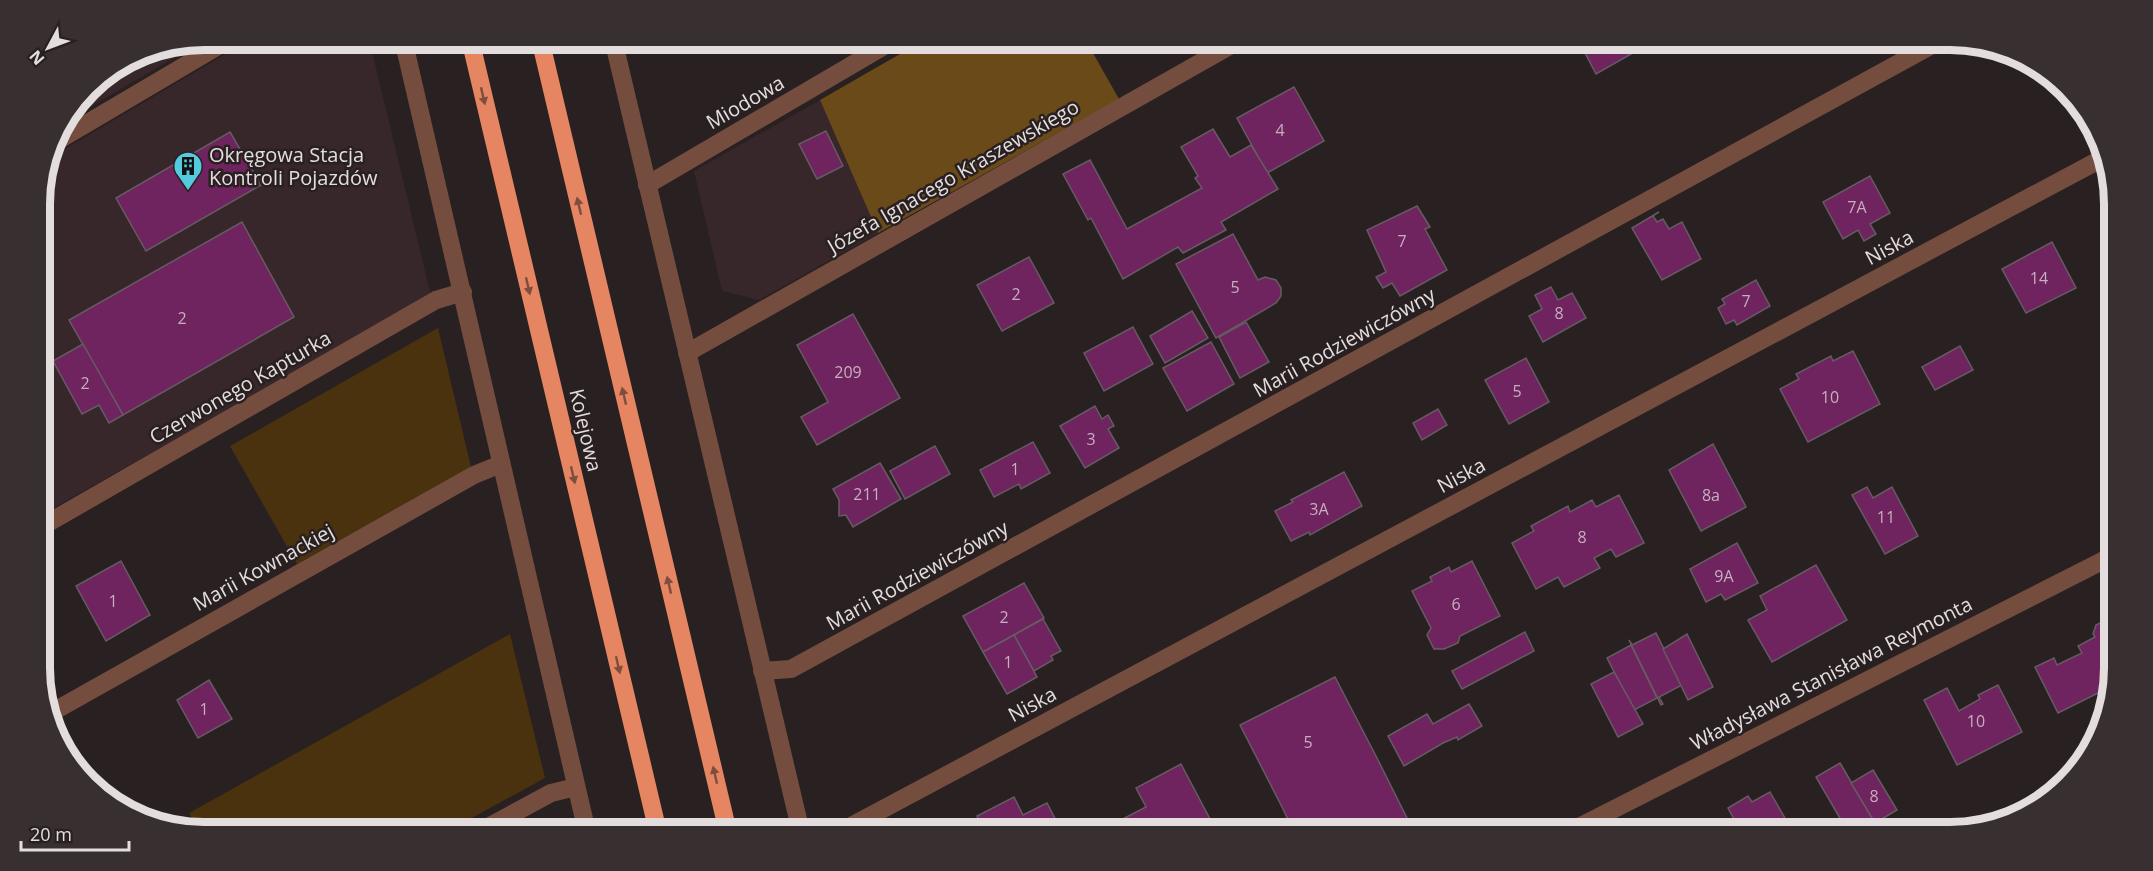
<svg xmlns="http://www.w3.org/2000/svg" width="2153" height="871" font-family="'Open Sans',sans-serif">
	<rect width="100%" height="100%" fill="#292021"/>
	<g fill="#37272a">
		<polygon points="206,39 61,124 95,80 141,51"/>
		<polygon points="251,39 369,39 431,296 41,515 39,193 48,159"/>
		<polygon points="820,100 878,233 759,300 722,291 694,171"/>
	</g>
	<g fill="#4a320e">
		<polygon points="438,328 471,467 297,564 230,446"/>
		<polygon points="510,634 545,778 446,832 199,831 189,813"/>
	</g>
	<polygon fill="#6b4a1a" points="926,39 1085,39 1119,99 878,233 820,100"/>
	<g fill="#6f245f" stroke="#655c62" stroke-width="1.5">
		<polygon points="1086,39 1114,39 1093,51"/>
		<polygon points="1600,39 1653,39 1654,41 1596,74 1583,49"/>
		<polygon points="1294,87 1324,141 1267,173 1237,118"/>
		<polygon points="1213,129 1230,157 1251,145 1278,189 1221,222 1226,230 1183,253 1178,247 1123,279 1091,218 1088,220 1063,174 1090,160 1127,229 1202,188 1195,178 1198,176 1181,147"/>
		<polygon points="826,131 843,166 817,179 799,144"/>
		<polygon points="230,132 261,185 146,251 116,198"/>
		<polygon points="1870,176 1890,213 1870,224 1876,234 1864,241 1858,230 1843,239 1823,202"/>
		<polygon points="1417,206 1430,227 1425,229 1447,270 1400,296 1392,283 1383,288 1376,277 1386,272 1367,230"/>
		<polygon points="1659,212 1653,216 1657,222 1663,219 1669,229 1682,222 1701,259 1662,280 1632,228"/>
		<polygon points="242,222 294,317 123,415 69,320"/>
		<polygon points="2113,222 2113,244 2104,227"/>
		<polygon points="1233,234 1258,280 1265,277 1276,280 1281,288 1281,296 1276,303 1216,338 1176,264"/>
		<polygon points="2052,242 2076,288 2026,313 2002,269"/>
		<polygon points="1029,257 1054,303 1002,331 977,285"/>
		<polygon points="1756,280 1770,306 1737,325 1734,320 1726,324 1718,308 1725,304 1722,299"/>
		<polygon points="1551,287 1558,300 1572,293 1586,318 1543,342 1529,316 1542,309 1535,295"/>
		<polygon points="1192,311 1208,338 1165,363 1150,336"/>
		<polygon points="853,314 900,398 817,445 801,417 828,402 797,345"/>
		<polygon points="1246,322 1269,362 1240,378 1219,337"/>
		<polygon points="1133,327 1153,364 1104,391 1084,353"/>
		<polygon points="1211,342 1234,384 1187,411 1163,368"/>
		<polygon points="83,344 123,415 109,423 99,405 82,414 53,361"/>
		<polygon points="1960,346 1973,370 1935,390 1922,367"/>
		<polygon points="1853,351 1880,404 1808,442 1780,389 1799,379 1796,374 1831,356 1833,361"/>
		<polygon points="1526,358 1549,402 1509,424 1485,380"/>
		<polygon points="1095,406 1102,419 1108,415 1114,426 1108,429 1119,448 1085,468 1060,426"/>
		<polygon points="1438,409 1447,425 1422,440 1413,423"/>
		<polygon points="1033,442 1050,473 1021,489 1019,484 994,497 980,470"/>
		<polygon points="1713,444 1746,507 1701,531 1669,470"/>
		<polygon points="935,446 950,474 905,499 890,471"/>
		<polygon points="880,463 901,499 853,527 846,515 839,516 839,500 833,489"/>
		<polygon points="1344,472 1362,506 1310,535 1309,532 1291,541 1275,511 1293,502 1291,500"/>
		<polygon points="1867,487 1873,498 1892,487 1918,536 1885,554 1852,495"/>
		<polygon points="1619,495 1644,543 1616,557 1611,549 1594,558 1600,568 1564,587 1558,577 1536,589 1512,543 1534,531 1531,526 1568,506 1570,512 1592,500 1596,507"/>
		<polygon points="1737,543 1758,583 1725,600 1721,594 1706,602 1690,569"/>
		<polygon points="121,561 150,615 106,641 76,586"/>
		<polygon points="1472,561 1500,616 1460,636 1458,643 1444,649 1434,649 1427,635 1431,628 1412,591 1432,581 1430,577 1449,567 1451,572"/>
		<polygon points="1816,565 1847,620 1772,662 1748,620 1767,610 1760,596"/>
		<polygon points="1024,583 1044,618 983,652 963,616"/>
		<polygon points="1043,619 1061,651 1051,656 1053,660 1034,671 1014,635"/>
		<polygon points="2104,621 2114,626 2114,641 2111,643 2114,649 2114,667 2110,692 2108,688 2058,713 2035,667 2054,658 2057,665 2082,653 2078,646 2095,637 2093,634 2096,625"/>
		<polygon points="1525,632 1534,651 1462,689 1452,671"/>
		<polygon points="1656,633 1682,685 1659,697 1663,704 1661,705 1629,640 1632,645"/>
		<polygon points="1687,634 1713,687 1688,700 1663,649"/>
		<polygon points="1014,635 1037,677 1007,694 983,652"/>
		<polygon points="1631,645 1657,698 1634,710 1607,658"/>
		<polygon points="1614,672 1643,724 1618,737 1591,684"/>
		<polygon points="1335,677 1377,758 1414,832 1294,832 1282,807 1240,725"/>
		<polygon points="209,680 232,719 198,738 177,700"/>
		<polygon points="1998,685 2022,732 1957,765 1924,700 1947,688 1959,711 1980,699 1978,695"/>
		<polygon points="1469,704 1482,726 1458,740 1457,737 1443,743 1404,766 1388,736 1427,714 1433,724"/>
		<polygon points="1840,763 1875,823 1859,832 1848,832 1816,777"/>
		<polygon points="1181,764 1210,819 1186,832 1109,832 1107,827 1146,807 1136,788"/>
		<polygon points="1873,770 1897,810 1875,823 1851,783"/>
		<polygon points="1770,792 1793,832 1741,832 1728,808 1748,796 1752,802"/>
		<polygon points="1014,797 1023,815 1047,803 1062,832 985,832 977,816"/>
		<polygon points="1967,823 1969,828 1960,832 1949,832"/>
	</g>
	<g fill="none" stroke-linecap="round" stroke-linejoin="round">
		<g stroke="#744d3f" stroke-width="18">
			<polyline points="403,39 587,832"/>
			<polyline points="613,39 801,832"/>
			<polyline points="52,144 230,39"/>
			<polyline points="647,185 896,39"/>
			<polyline points="687,353 1242,39"/>
			<polyline points="41,527 436,300 463,292"/>
			<polyline points="762,671 791,669 1943,39"/>
			<polyline points="49,714 474,475 501,464"/>
			<polyline points="479,832 551,793 576,787"/>
			<polyline points="840,832 2103,158"/>
			<polyline points="1569,832 2114,555"/>
		</g>
		<g stroke="#e68561" stroke-width="18">
			<polyline points="470,39 658,832"/>
			<polyline points="540,39 728,832"/>
		</g>
	</g>
	<defs><path id="oneway-solid" d="M-6-.8H1V-3.2L6.5 0L1 3.2V.8H-6Z" transform="scale(1.5)"/></defs>
	<g fill="#7e4d3e">
		<use href="#oneway-solid" transform="translate(483 96) rotate(77)"/>
		<use href="#oneway-solid" transform="translate(579 206) rotate(-103)"/>
		<use href="#oneway-solid" transform="translate(528 286) rotate(77)"/>
		<use href="#oneway-solid" transform="translate(624 396) rotate(-103)"/>
		<use href="#oneway-solid" transform="translate(573 475) rotate(77)"/>
		<use href="#oneway-solid" transform="translate(669 585) rotate(-103)"/>
		<use href="#oneway-solid" transform="translate(618 665) rotate(77)"/>
		<use href="#oneway-solid" transform="translate(715 775) rotate(-103)"/>
	</g>
	<defs>
		<g id="building-pin" transform="scale(1.5)"><path d="M0 17L-7.5 6A9.5 9.5 0 1 1 7.5 6Z" fill="#54cade" stroke="#292021"/><path d="M-4-6H4V6H1V3H-1V6H-4ZM-2.5-4.3h1.7v1.8h-1.7ZM.8-4.3h1.7v1.8H.8ZM-2.5-1h1.7V.8h-1.7ZM.8-1h1.7V.8H.8Z" fill="#111"/></g>
	</defs>
	<g fill-rule="evenodd">
		<use href="#building-pin" x="188" y="166"/>
	</g>
	<g text-anchor="middle" dominant-baseline="central" stroke-width="5" stroke-linejoin="round" paint-order="stroke">
		<g font-size="16" fill="#c7afbe">
			<text x="1280" y="130">4</text>
			<text x="1857" y="207">7A</text>
			<text x="1402" y="241">7</text>
			<text x="2039" y="278">14</text>
			<text x="1235" y="287">5</text>
			<text x="1016" y="294">2</text>
			<text x="1746" y="301">7</text>
			<text x="1559" y="313">8</text>
			<text x="182" y="318">2</text>
			<text x="848" y="372">209</text>
			<text x="85" y="383">2</text>
			<text x="1517" y="391">5</text>
			<text x="1830" y="397">10</text>
			<text x="1091" y="439">3</text>
			<text x="1015" y="469">1</text>
			<text x="867" y="494">211</text>
			<text x="1711" y="495">8a</text>
			<text x="1319" y="509">3A</text>
			<text x="1886" y="517">11</text>
			<text x="1582" y="537">8</text>
			<text x="1724" y="576">9A</text>
			<text x="113" y="601">1</text>
			<text x="1456" y="604">6</text>
			<text x="1004" y="617">2</text>
			<text x="1008" y="662">1</text>
			<text x="204" y="709">1</text>
			<text x="1976" y="721">10</text>
			<text x="1308" y="742">5</text>
			<text x="1874" y="796">8</text>
		</g>
		<g font-size="20" fill="#e4ddde" stroke="#292021">
			<text transform="translate(745 102) rotate(-30)">Miodowa</text>
			<text transform="translate(953 176) rotate(-30)">Józefa Ignacego Kraszewskiego</text>
			<text transform="translate(1889 247) rotate(-28)">Niska</text>
			<text transform="translate(1344 342) rotate(-29)">Marii Rodziewiczówny</text>
			<text transform="translate(240 387) rotate(-30)">Czerwonego Kapturka</text>
			<text transform="translate(586 430) rotate(77)">Kolejowa</text>
			<text transform="translate(1461 475) rotate(-28)">Niska</text>
			<text transform="translate(263 567) rotate(-29)">Marii Kownackiej</text>
			<text transform="translate(917 575) rotate(-29)">Marii Rodziewiczówny</text>
			<text transform="translate(1831 673) rotate(-27)">Władysława Stanisława Reymonta</text>
			<text transform="translate(1032 704) rotate(-28)">Niska</text>
		</g>
		<g font-size="20" fill="#e4ddde" stroke="#292021" text-anchor="start">
			<text x="209" y="154">Okręgowa Stacja<tspan x="209" dy="23">Kontroli Pojazdów</tspan></text>
		</g>
	</g>
	<path d="M0 0H2153V871H0ZM204 50H1950A154 154 0 0 1 2104 204V668A154 154 0 0 1 1950 822H204A154 154 0 0 1 50 668V204A154 154 0 0 1 204 50Z" fill="#382f30" fill-rule="evenodd"/>
	<path fill="none" stroke="#e4ddde" stroke-width="8" d="M204 50H1950A154 154 0 0 1 2104 204V668A154 154 0 0 1 1950 822H204A154 154 0 0 1 50 668V204A154 154 0 0 1 204 50Z"/>
	<g transform="translate(48 48) rotate(229)" stroke="#292021" stroke-width="4.5" paint-order="stroke">
	<path d="M0-4.5L10 22L0 15L-10 22Z" fill="#e4ddde"/>
	<text y="-9" font-size="16" font-weight="bold" text-anchor="middle" fill="#e4ddde">N</text>
	</g>
	<path d="M21 841v9h108v-9" fill="none" stroke="#e4ddde" stroke-width="3"/>
	<text x="30" y="841" font-size="18" fill="#e4ddde" stroke="#292021" stroke-width="4.5" paint-order="stroke">20 m</text>
</svg>
